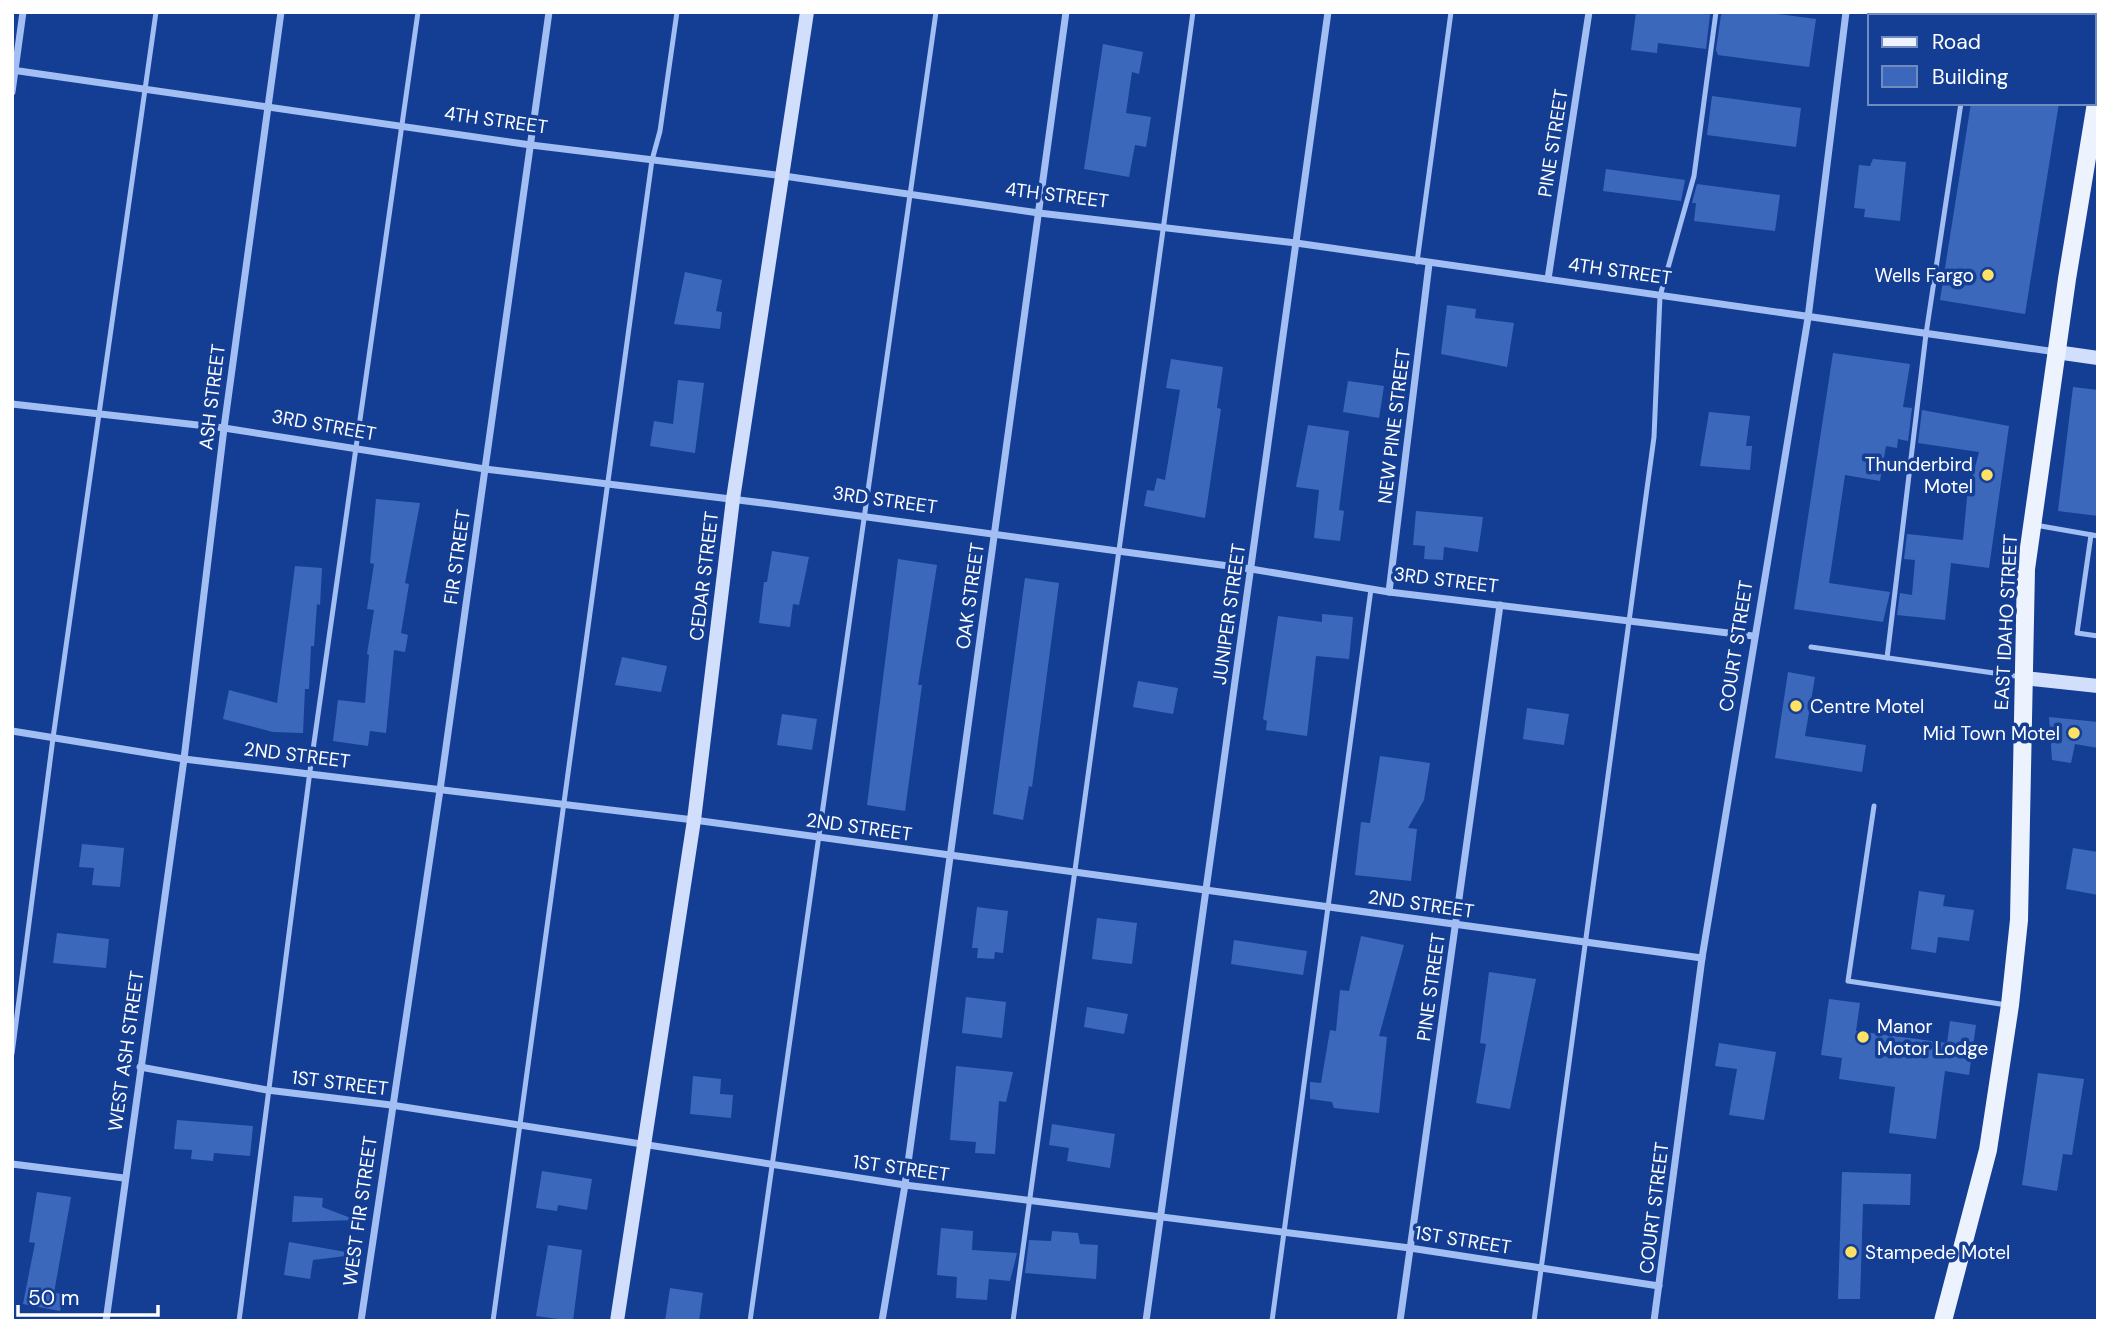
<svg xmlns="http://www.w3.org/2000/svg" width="2110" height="1333" font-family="'DM Sans',sans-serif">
	<rect width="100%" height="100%" fill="#133e94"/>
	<g fill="#3c68bc">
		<polygon points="1636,12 1710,14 1706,49 1658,43 1657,53 1631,50"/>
		<polygon points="1724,12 1763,12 1816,19 1809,67 1718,55 1716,50 1721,15"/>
		<polygon points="1103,44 1143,52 1139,74 1132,72 1126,113 1151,117 1146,147 1135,145 1129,177 1084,169"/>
		<polygon points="1712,96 1801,108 1796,147 1707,135"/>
		<polygon points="1971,103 2059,103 2025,314 1940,300"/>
		<polygon points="1873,159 1906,162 1900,221 1864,217 1865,209 1854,208 1859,165 1870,166"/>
		<polygon points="1606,169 1685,180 1681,201 1603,191"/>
		<polygon points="1697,184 1780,195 1775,231 1694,221 1696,203 1692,203"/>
		<polygon points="685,272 722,280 716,311 722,312 720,329 674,324"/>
		<polygon points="1447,305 1476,309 1475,318 1514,323 1507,367 1441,354"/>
		<polygon points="1833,353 1910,364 1903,407 1912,408 1908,441 1898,439 1897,448 1886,446 1880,481 1845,475 1829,583 1890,592 1883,622 1794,609"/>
		<polygon points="1171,359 1223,367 1217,408 1221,409 1205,518 1144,506 1147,490 1154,491 1157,478 1165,480 1180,390 1166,388"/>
		<polygon points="678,380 704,383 695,453 650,446 654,421 673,424"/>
		<polygon points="1348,381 1384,386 1379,418 1343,412"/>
		<polygon points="2073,387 2098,390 2098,516 2058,511"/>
		<polygon points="1922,410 2009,426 1989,568 1951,563 1945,620 1897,615 1900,593 1912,595 1915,560 1904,559 1907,534 1963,540 1967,498 1979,452 1918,443"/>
		<polygon points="1709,412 1750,416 1746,446 1752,446 1750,470 1700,466"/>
		<polygon points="1308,425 1349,431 1339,510 1344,511 1340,541 1314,538 1319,490 1296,487"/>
		<polygon points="376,499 420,503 405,583 409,584 401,633 408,635 405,652 394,650 386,733 370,731 368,746 333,741 338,700 365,703 369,655 367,654 374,610 367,609 374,564 370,563"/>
		<polygon points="1416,511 1483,517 1478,552 1444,547 1443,560 1424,559 1425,546 1413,545"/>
		<polygon points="772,551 809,557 799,605 793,604 790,627 759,623 764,582 767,582"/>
		<polygon points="898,559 937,565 918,685 922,685 905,811 867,805"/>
		<polygon points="295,566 322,568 320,605 317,604 314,646 311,646 309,689 305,689 303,733 273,732 223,719 229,690 277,703"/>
		<polygon points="1025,578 1059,583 1032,787 1029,786 1023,820 993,814"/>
		<polygon points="1322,614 1353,617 1349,659 1316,656 1307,736 1266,730 1267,721 1263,719 1278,616 1322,622"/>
		<polygon points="622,657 667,666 661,692 615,685"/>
		<polygon points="1788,672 1815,677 1805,736 1866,745 1862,772 1775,758"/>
		<polygon points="1138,681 1178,688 1173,714 1133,707"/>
		<polygon points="1527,708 1569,714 1564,745 1523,739"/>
		<polygon points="782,714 817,719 812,750 777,745"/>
		<polygon points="2049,717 2098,722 2098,748 2075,744 2071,763 2052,760"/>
		<polygon points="1380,756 1430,763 1424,800 1408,828 1417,829 1411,881 1355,875 1361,822 1370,823"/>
		<polygon points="82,844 124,848 120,887 92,885 94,868 79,867"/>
		<polygon points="2073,848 2098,852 2098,895 2066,889"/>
		<polygon points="1919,891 1945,895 1943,906 1974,910 1969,941 1938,937 1936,953 1911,949"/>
		<polygon points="977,907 1008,911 1003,953 995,952 994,959 977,958 978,948 972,948"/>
		<polygon points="1097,918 1137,923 1132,964 1092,959"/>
		<polygon points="57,933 109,939 106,968 53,963"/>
		<polygon points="1361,936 1404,945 1379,1036 1387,1037 1379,1113 1334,1108 1332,1102 1310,1099 1310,1082 1321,1083 1330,1030 1336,1031 1340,990 1349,991"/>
		<polygon points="1234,940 1307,951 1303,975 1231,964"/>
		<polygon points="1489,972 1536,979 1510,1109 1476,1103 1486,1044 1480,1043"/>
		<polygon points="966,997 1006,1002 1002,1038 962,1033"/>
		<polygon points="1829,999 1860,1003 1856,1031 1947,1043 1950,1021 1976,1025 1969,1075 1945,1071 1936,1139 1889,1133 1895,1087 1839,1079 1842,1058 1821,1055"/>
		<polygon points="1087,1007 1128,1014 1124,1034 1084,1027"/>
		<polygon points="1719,1043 1776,1052 1764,1120 1729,1115 1737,1069 1715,1066"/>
		<polygon points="956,1066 1013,1072 1006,1102 999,1101 995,1154 975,1153 976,1142 950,1140"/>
		<polygon points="2038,1073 2084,1079 2072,1155 2063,1154 2057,1191 2022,1185"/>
		<polygon points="693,1076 721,1079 720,1094 733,1095 731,1118 690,1114"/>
		<polygon points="177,1120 253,1126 250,1156 214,1153 213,1161 191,1159 192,1150 174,1149"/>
		<polygon points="1052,1124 1115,1134 1110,1168 1067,1161 1069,1148 1049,1145"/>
		<polygon points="542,1171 592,1179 587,1210 558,1205 557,1211 536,1208"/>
		<polygon points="1842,1172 1911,1174 1910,1205 1863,1204 1860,1299 1838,1299"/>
		<polygon points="37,1192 71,1197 54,1293 64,1294 60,1311 23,1304 35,1243 29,1242"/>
		<polygon points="294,1196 323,1198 322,1207 356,1220 292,1222"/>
		<polygon points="941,1228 973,1231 972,1250 1017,1253 1010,1281 989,1279 987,1300 956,1298 957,1277 937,1275"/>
		<polygon points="1052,1231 1078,1233 1080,1244 1098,1245 1096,1279 1025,1273 1029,1240 1051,1241"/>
		<polygon points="289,1242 346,1252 346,1256 313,1260 310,1279 284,1275"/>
		<polygon points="548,1245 582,1250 573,1321 536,1316"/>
		<polygon points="670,1288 703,1293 699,1321 665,1321"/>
	</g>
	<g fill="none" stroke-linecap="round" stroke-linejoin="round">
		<g stroke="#a2bef2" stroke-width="5">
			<polyline points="1974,16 1974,12"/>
			<polyline points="1417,262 1451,12"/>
			<polyline points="2035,525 2098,536"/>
			<polyline points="2091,535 2077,633 2098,636"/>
			<polyline points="1811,647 2022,677"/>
			<polyline points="1887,658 1926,334 1961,103"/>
			<polyline points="1874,806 1848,981 2007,1005"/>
			<polyline points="12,1054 53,738 156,12"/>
			<polyline points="239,1321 310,771 418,12"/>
			<polyline points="493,1321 652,160 660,131 677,12"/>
			<polyline points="750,1321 936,12"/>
			<polyline points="1013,1321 1193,12"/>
			<polyline points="1272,1321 1371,589"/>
			<polyline points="1534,1321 1654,437 1660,296 1694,176 1716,12"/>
		</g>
		<g stroke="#a2bef2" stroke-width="7">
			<polyline points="12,70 531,145 784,176 1039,213 1296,243 2056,352"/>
			<polyline points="12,92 23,12"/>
			<polyline points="1548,279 1589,12"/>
			<polyline points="12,404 224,428 485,469 771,504 1251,569 1389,592 1753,636"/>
			<polyline points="1389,592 1429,264"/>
			<polyline points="12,731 184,759 694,820 1702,958"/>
			<polyline points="140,1067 267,1090 391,1105 905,1185 1410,1248 1659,1286"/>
			<polyline points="12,1164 124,1178"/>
			<polyline points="106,1321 184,759 224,428 281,12"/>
			<polyline points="361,1321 440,790 549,12"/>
			<polyline points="882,1321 905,1185 1066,12"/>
			<polyline points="1146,1321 1328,12"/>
			<polyline points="1400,1321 1500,605"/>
			<polyline points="1654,1321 1702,958 1808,318 1846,12"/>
		</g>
		<g stroke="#d1dffc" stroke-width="14">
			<polyline points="1986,12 2012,16"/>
			<polyline points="2094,27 2098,27"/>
			<polyline points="2056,352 2098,358"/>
			<polyline points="2024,678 2098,686"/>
			<polyline points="617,1321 694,820 733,499 807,12"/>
		</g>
		<polyline stroke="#edf2ff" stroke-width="18" points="1943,1321 1988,1150 2010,1005 2019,920 2026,569 2067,279 2098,91"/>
	</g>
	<g fill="#ffe263" stroke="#133e94" stroke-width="2.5">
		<circle cx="1988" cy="275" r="7"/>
		<circle cx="1987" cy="475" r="7"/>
		<circle cx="1796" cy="706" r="7"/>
		<circle cx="2074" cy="733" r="7"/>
		<circle cx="1863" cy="1037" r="7"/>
		<circle cx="1851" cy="1252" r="7"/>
	</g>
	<g text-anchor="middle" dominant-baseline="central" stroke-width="7" stroke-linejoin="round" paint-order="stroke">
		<g font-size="19" fill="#fff" stroke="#133e94">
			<text transform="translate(496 120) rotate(8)">4TH STREET</text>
			<text transform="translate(1553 143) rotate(-81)">PINE STREET</text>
			<text transform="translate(1057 195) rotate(7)">4TH STREET</text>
			<text transform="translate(1620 271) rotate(8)">4TH STREET</text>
			<text transform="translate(212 397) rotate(-83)">ASH STREET</text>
			<text transform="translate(324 425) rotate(10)">3RD STREET</text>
			<text transform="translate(1394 426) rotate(-83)">NEW PINE STREET</text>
			<text transform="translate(885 500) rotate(8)">3RD STREET</text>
			<text transform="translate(457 557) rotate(-82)">FIR STREET</text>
			<text transform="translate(704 576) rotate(-83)">CEDAR STREET</text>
			<text transform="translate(1446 580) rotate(7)">3RD STREET</text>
			<text transform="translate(970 596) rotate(-82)">OAK STREET</text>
			<text transform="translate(1229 614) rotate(-82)">JUNIPER STREET</text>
			<text transform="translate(2006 622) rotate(-87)">EAST IDAHO STREET</text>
			<text transform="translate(1736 646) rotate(-81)">COURT STREET</text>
			<text transform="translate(297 755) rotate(7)">2ND STREET</text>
			<text transform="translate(859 827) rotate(8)">2ND STREET</text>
			<text transform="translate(1421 904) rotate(8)">2ND STREET</text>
			<text transform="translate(1431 987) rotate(-82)">PINE STREET</text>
			<text transform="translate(126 1051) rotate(-82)">WEST ASH STREET</text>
			<text transform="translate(340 1083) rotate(7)">1ST STREET</text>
			<text transform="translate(901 1168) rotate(8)">1ST STREET</text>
			<text transform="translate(1654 1208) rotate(-83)">COURT STREET</text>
			<text transform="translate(360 1211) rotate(-82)">WEST FIR STREET</text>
			<text transform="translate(1463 1240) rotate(9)">1ST STREET</text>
		</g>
		<g font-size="19" fill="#fff" stroke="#133e94" text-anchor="end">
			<text x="1974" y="275">Wells Fargo</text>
			<text x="1973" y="464">Thunderbird<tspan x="1973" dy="22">Motel</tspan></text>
			<text x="1810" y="706" text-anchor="start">Centre Motel</text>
			<text x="2060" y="733">Mid Town Motel</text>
			<text x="1877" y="1026" text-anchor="start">Manor<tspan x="1877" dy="22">Motor Lodge</tspan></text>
			<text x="1865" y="1252" text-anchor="start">Stampede Motel</text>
		</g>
	</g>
	<rect width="2110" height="1333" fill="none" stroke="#ffffff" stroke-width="28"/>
	<rect x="1868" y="14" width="228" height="91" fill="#133e94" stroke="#718bbf" stroke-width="2"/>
	<rect x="1882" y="37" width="35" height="10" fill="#edf2ff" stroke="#718bbf" stroke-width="2"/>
	<text x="1932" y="49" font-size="21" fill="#ffffff">Road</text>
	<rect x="1882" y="66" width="35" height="21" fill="#3c68bc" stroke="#718bbf" stroke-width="2"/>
	<text x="1932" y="84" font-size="21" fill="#ffffff">Building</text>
	<path d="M18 1305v10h140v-10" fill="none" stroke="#ffffff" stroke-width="3.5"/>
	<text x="28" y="1305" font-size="21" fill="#ffffff" stroke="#133e94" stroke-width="5" paint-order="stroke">50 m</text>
</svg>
